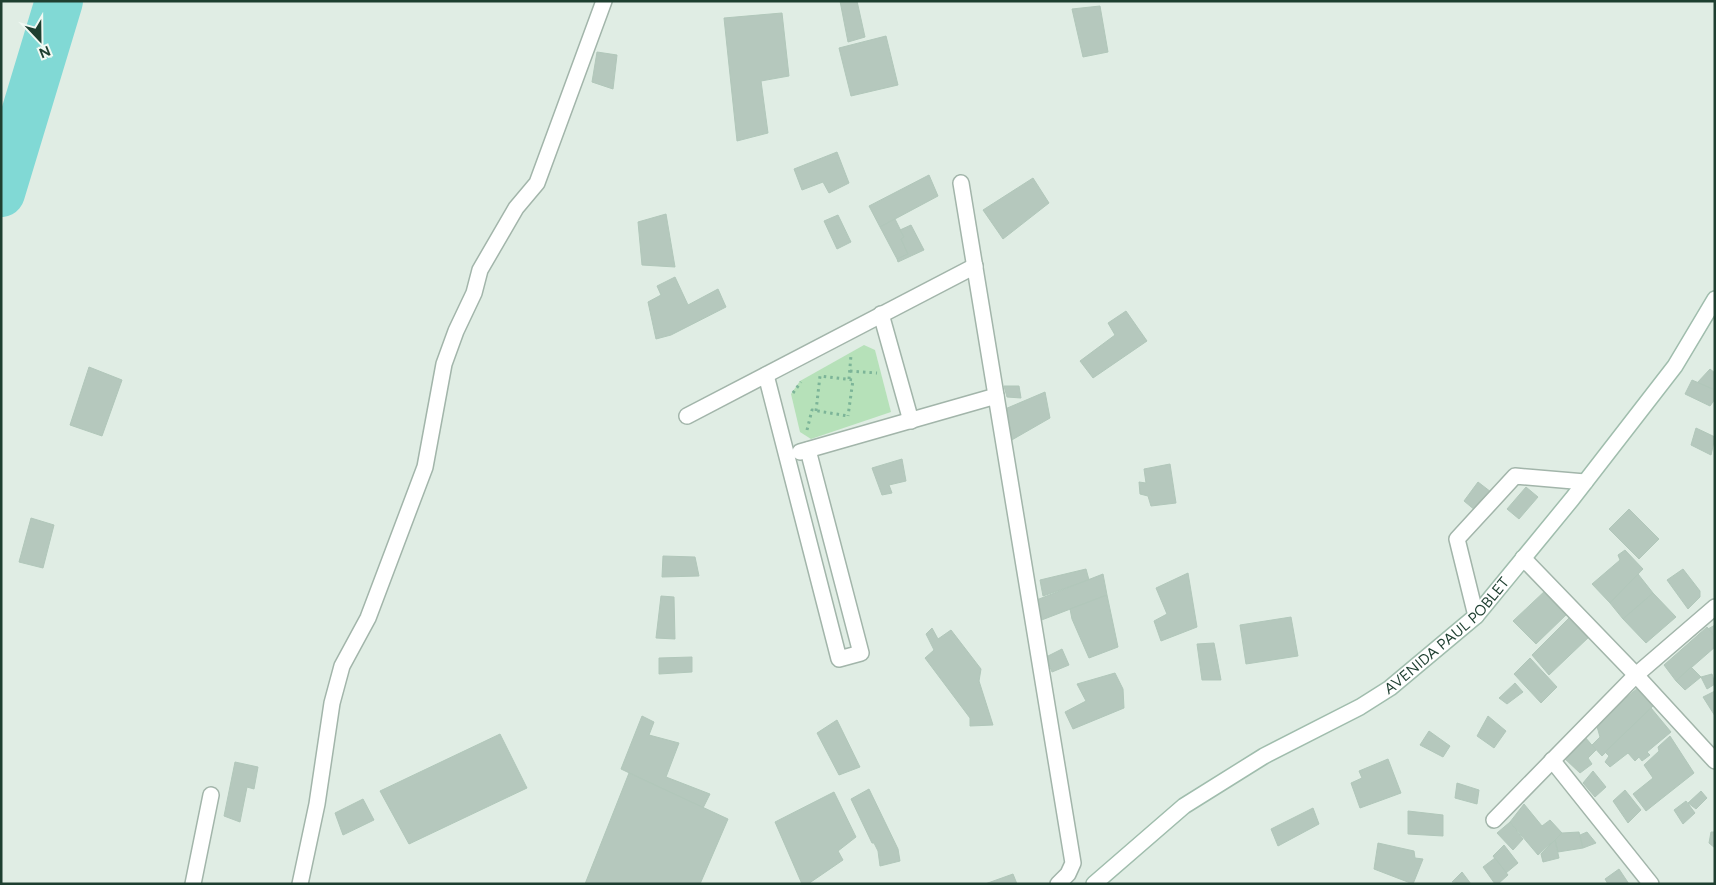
<svg xmlns="http://www.w3.org/2000/svg" width="1716" height="885" font-family="Figtree,sans-serif">
	<rect width="100%" height="100%" fill="#e0ede4"/>
	<polygon fill="#b6e1b9" points="864,345 875,350 891,412 811,439 800,432 791,394 800,381"/>
	<g fill="none" stroke-linecap="round" stroke-linejoin="round">
		<polyline stroke="#81d9d5" stroke-width="48" points="1,193 59,1"/>
	</g>
	<g fill="#b5c8bd" stroke="#b1c7ba">
		<polygon points="840,1 857,1 865,37 848,42"/>
		<polygon points="1100,6 1108,52 1083,57 1072,9"/>
		<polygon points="782,13 789,76 761,81 768,133 737,141 724,18"/>
		<polygon points="886,36 898,85 851,96 839,48"/>
		<polygon points="597,52 617,55 613,89 592,82"/>
		<polygon points="837,152 849,183 829,193 823,182 802,190 794,169"/>
		<polygon points="929,175 938,196 880,227 869,206"/>
		<polygon points="1033,178 1049,203 1003,239 983,210"/>
		<polygon points="666,214 675,267 642,265 638,222"/>
		<polygon points="838,215 851,242 837,249 824,221"/>
		<polygon points="895,219 904,237 901,239 908,254 897,259 880,227"/>
		<polygon points="911,225 924,250 898,262 897,259 908,254 901,239 904,237 900,230"/>
		<polygon points="675,277 688,305 718,289 726,307 671,335 656,339 648,302 661,295 657,286"/>
		<polygon points="1126,311 1147,341 1093,378 1080,361 1115,335 1108,323"/>
		<polygon points="89,367 122,380 102,436 70,425"/>
		<polygon points="1710,369 1715,373 1715,390 1697,383"/>
		<polygon points="1692,380 1715,390 1715,399 1710,406 1685,394"/>
		<polygon points="1004,386 1019,386 1021,398 1007,397"/>
		<polygon points="1045,392 1050,418 1010,441 1005,409"/>
		<polygon points="1696,428 1715,437 1711,455 1691,445"/>
		<polygon points="902,459 906,481 889,485 892,493 882,495 872,468"/>
		<polygon points="1170,464 1176,503 1151,506 1148,496 1140,494 1139,482 1146,483 1144,469"/>
		<polygon points="1478,482 1491,492 1476,511 1464,501"/>
		<polygon points="1526,487 1538,497 1519,519 1507,509"/>
		<polygon points="1629,509 1659,539 1639,559 1609,529"/>
		<polygon points="31,518 54,525 43,568 19,562"/>
		<polygon points="1625,550 1643,569 1610,603 1592,584 1620,560 1618,555"/>
		<polygon points="663,556 695,557 699,576 662,577"/>
		<polygon points="1086,569 1089,580 1043,596 1040,580"/>
		<polygon points="1683,569 1700,591 1700,597 1688,609 1667,580"/>
		<polygon points="1188,573 1197,627 1161,641 1154,621 1167,614 1156,588"/>
		<polygon points="1103,574 1107,595 1039,621 1034,601"/>
		<polygon points="1638,574 1653,593 1623,619 1610,603"/>
		<polygon points="1547,589 1568,613 1536,644 1513,621"/>
		<polygon points="1653,593 1676,617 1646,643 1623,619"/>
		<polygon points="1107,595 1118,647 1089,658 1072,619 1070,609"/>
		<polygon points="661,596 674,597 675,639 656,638"/>
		<polygon points="1291,617 1298,656 1246,664 1240,625"/>
		<polygon points="1570,617 1590,636 1549,675 1532,655"/>
		<polygon points="1715,625 1715,637 1708,629"/>
		<polygon points="1707,627 1715,637 1715,647 1676,681 1664,665"/>
		<polygon points="932,628 938,639 951,630 981,669 979,681 993,725 970,726 970,718 925,658 934,650 926,634"/>
		<polygon points="1214,643 1221,680 1202,680 1197,644"/>
		<polygon points="1062,649 1069,665 1052,672 1046,657"/>
		<polygon points="692,657 692,672 659,674 659,658"/>
		<polygon points="1530,658 1557,687 1541,703 1514,674"/>
		<polygon points="1691,667 1701,677 1685,690 1676,681"/>
		<polygon points="1115,673 1123,689 1124,708 1073,729 1065,712 1086,701 1077,684"/>
		<polygon points="1712,674 1715,684 1707,689 1701,677"/>
		<polygon points="1515,683 1523,692 1507,704 1499,698"/>
		<polygon points="1639,687 1655,704 1602,756 1592,745 1600,737 1596,723"/>
		<polygon points="1715,691 1715,716 1703,697"/>
		<polygon points="1651,708 1671,732 1647,752 1650,755 1642,761 1639,757 1635,761 1628,753 1610,767 1605,762 1609,756 1605,752"/>
		<polygon points="642,716 654,722 649,735 679,743 666,777 710,794 703,808 621,769"/>
		<polygon points="1488,716 1506,731 1494,748 1477,736"/>
		<polygon points="837,720 860,767 839,775 817,733"/>
		<polygon points="1429,731 1450,746 1443,757 1420,745"/>
		<polygon points="500,734 527,788 409,844 380,791"/>
		<polygon points="1670,736 1694,773 1646,811 1633,794 1653,778 1644,765 1659,751 1658,747"/>
		<polygon points="1585,737 1596,750 1588,758 1592,764 1580,773 1564,758"/>
		<polygon points="1388,759 1401,793 1360,808 1351,783 1362,778 1359,771"/>
		<polygon points="235,762 258,767 254,789 247,787 240,822 224,816"/>
		<polygon points="1593,771 1606,787 1595,797 1583,783"/>
		<polygon points="629,773 728,819 700,884 585,884"/>
		<polygon points="1457,783 1479,790 1477,804 1455,798"/>
		<polygon points="869,789 898,849 900,861 880,866 878,851 874,843 872,843 851,799"/>
		<polygon points="1625,790 1641,810 1628,823 1613,801"/>
		<polygon points="1701,791 1707,798 1696,809 1688,803"/>
		<polygon points="834,792 856,837 838,851 843,860 808,884 802,884 775,822"/>
		<polygon points="363,799 374,820 343,835 335,813"/>
		<polygon points="1686,801 1695,813 1683,824 1674,810"/>
		<polygon points="1524,804 1542,826 1550,820 1562,833 1538,855 1510,822"/>
		<polygon points="1313,808 1319,824 1278,846 1271,829"/>
		<polygon points="1408,811 1443,815 1443,836 1408,834"/>
		<polygon points="1510,822 1523,839 1513,850 1497,833"/>
		<polygon points="1579,832 1583,848 1558,852 1555,840 1562,833"/>
		<polygon points="1587,832 1596,843 1583,848 1580,835"/>
		<polygon points="1711,832 1715,832 1715,848 1709,843"/>
		<polygon points="1555,840 1559,858 1543,862 1541,854"/>
		<polygon points="1378,843 1414,851 1415,858 1423,859 1413,884 1374,869"/>
		<polygon points="1504,845 1518,863 1506,873 1493,856"/>
		<polygon points="1495,858 1508,875 1498,884 1495,884 1483,867"/>
		<polygon points="1619,869 1629,884 1608,884 1605,879"/>
		<polygon points="1462,872 1471,884 1452,882"/>
		<polygon points="1013,874 1017,884 985,884"/>
	</g>
	<g fill="none" stroke-linecap="round" stroke-linejoin="round">
		<g stroke="#a2b5aa" stroke-width="18">
			<polyline id="service" points="1476,616 1457,539 1515,476 1585,482"/>
		</g>
		<g stroke="#a2b5aa" stroke-width="18">
			<g id="minor">
				<polyline points="961,183 1073,863 1068,874 1058,884"/>
				<polyline points="881,314 911,421"/>
				<polyline points="766,375 839,659 861,653 808,450"/>
				<polyline points="687,416 975,266"/>
				<polyline points="800,452 996,396"/>
				<polyline points="1523,558 1636,675 1715,761"/>
				<polyline points="1552,760 1651,884"/>
				<polyline points="1494,820 1636,675 1715,607"/>
				<polyline points="193,884 211,795"/>
				<polyline points="300,884 317,804 332,703 342,666 368,618 425,467 444,364 456,331 474,293 480,270 516,208 537,183 604,1"/>
			</g>
		</g>
		<g stroke="#a0bdad" stroke-width="18">
			<g id="secondary">
				<path id="s1" d="M1094,884L1184,806L1264,756L1360,707L1390,688L1476,616L1572,499L1675,366L1715,299"/>
			</g>
		</g>
		<g stroke="#7cb498" stroke-width="3" stroke-dasharray="2.5 4" stroke-linecap="butt">
			<polyline points="850,371 877,373"/>
			<polyline points="849,379 851,355"/>
			<polyline points="793,393 801,382"/>
			<polyline points="816,411 820,376 853,380 848,416"/>
			<polyline points="807,430 812,410 848,416"/>
		</g>
		<use href="#service" stroke="#fff" stroke-width="15"/>
		<use href="#minor" stroke="#fff" stroke-width="15"/>
		<use href="#secondary" stroke="#fff" stroke-width="15"/>
	</g>
	<g text-anchor="middle" dominant-baseline="central" stroke-width="4" stroke-linejoin="round" paint-order="stroke">
		<g font-size="15" fill="#1e3f30" stroke="#f1f9f3">
			<text stroke="none"><textPath href="#s1" startOffset="434">AVENIDA PAUL POBLET</textPath></text>
		</g>
	</g>
	<rect width="1716" height="885" fill="none" stroke="#1e3f30" stroke-width="5"/>
	<g transform="translate(40 40) rotate(158)" stroke="#f1f9f3" stroke-width="4" paint-order="stroke">
	<path d="M0-4L9 19L0 12L-9 19Z" fill="#1e3f30"/>
	<text y="-8" font-size="14" font-weight="bold" text-anchor="middle" fill="#1e3f30">N</text>
	</g>
</svg>
